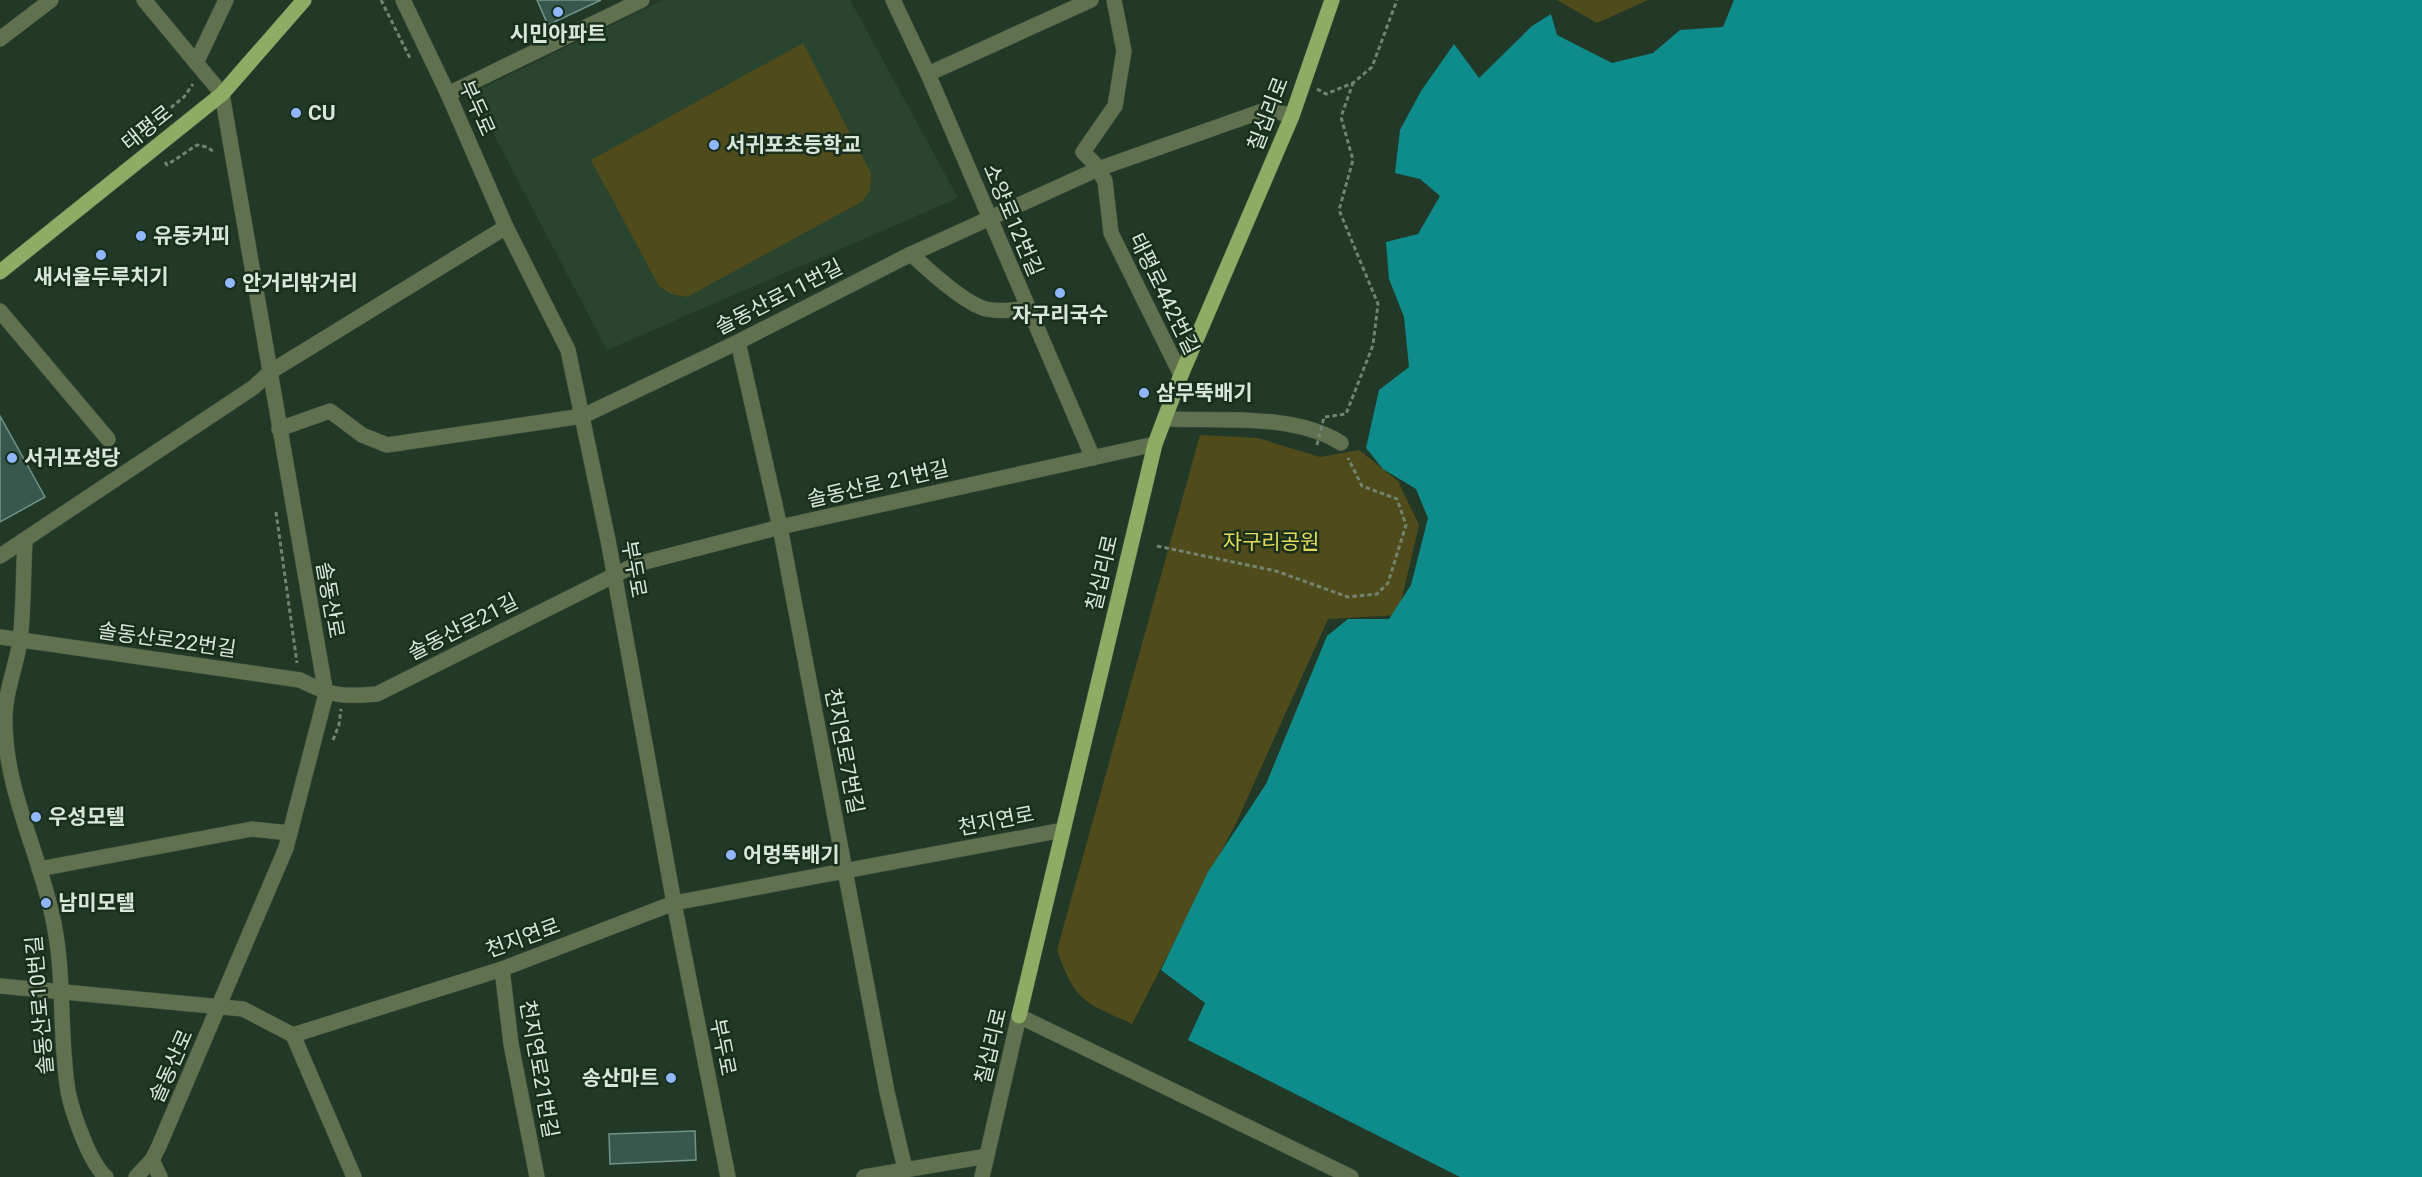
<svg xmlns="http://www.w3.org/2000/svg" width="2422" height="1177" font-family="Roboto,'Noto Sans KR',sans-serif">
	<rect width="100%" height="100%" fill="#233927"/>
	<polygon fill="#29442f" points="663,0 850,0 958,198 607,350 472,93"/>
	<g fill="#4f4b1a">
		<polygon points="1557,0 1648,0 1597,23"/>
		<polygon points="803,43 871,173 870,190 863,201 687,297 671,294 659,286 591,160"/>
		<path d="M1200,435L1258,438L1320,457L1359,450L1398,481L1419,525L1398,615L1328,619L1237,821L1132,1024C1083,1001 1076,1003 1057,950Z"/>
	</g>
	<polygon fill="#0d8c8b" points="1734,0 2422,0 2422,1177 1460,1177 1188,1040 1205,1003 1161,970 1208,872 1266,784 1327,636 1348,619 1389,619 1411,585 1428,518 1416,489 1383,469 1366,448 1379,390 1409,367 1404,317 1389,279 1386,242 1418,234 1440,196 1420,179 1395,173 1400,130 1421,91 1454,44 1479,78 1532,26 1551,14 1557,35 1612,63 1653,53 1680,30 1723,27"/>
	<g fill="#38584e" stroke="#719488" stroke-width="1.5">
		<polygon points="537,0 601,0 548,25"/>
		<polygon points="0,416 45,497 0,522"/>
		<polygon points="695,1131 696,1160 610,1164 609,1134"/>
	</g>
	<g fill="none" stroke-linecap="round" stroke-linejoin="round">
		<g stroke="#405544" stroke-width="16">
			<g id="minor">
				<polyline points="403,0 448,94 506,227 568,350 608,540 674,903 728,1177"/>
				<polyline points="893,0 928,74 1093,458"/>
				<polyline points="1114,0 1124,51 1115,106 1083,152 1094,163 1105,181 1111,233 1181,375"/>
				<polyline points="0,39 51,0"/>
				<polyline points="196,63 226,0"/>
				<polyline points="928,74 1091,0"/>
				<polyline points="448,94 642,0"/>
				<path d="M911,254C927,269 965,304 986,309C1000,312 1014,310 1028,308"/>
				<polyline points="0,311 108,439"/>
				<polyline points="738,342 780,527 887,1092 905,1169"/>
				<path d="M1165,419C1219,421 1294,413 1341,443"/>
				<polyline points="279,429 330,411 362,435 387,445 583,416 738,342 911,254 1098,169 1268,109 1292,116"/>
				<path d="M25,541C23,574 24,608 20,641C16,667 4,695 5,721C5,792 41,855 54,924C65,979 59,1035 68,1091C72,1112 90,1164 106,1177"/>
				<polyline points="0,556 254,387 270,372 506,227"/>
				<path d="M0,637L300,680C331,696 342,697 377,694L637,564L780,527L1155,444"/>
				<polyline points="39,869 252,829 290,833"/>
				<polyline points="502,969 511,1044 537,1177"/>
				<polyline points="0,986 243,1009 293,1035 502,969 674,903 1063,830"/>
				<polyline points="293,1035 354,1177"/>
				<polyline points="152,1160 160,1177"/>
				<polyline points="136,1177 152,1160 159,1146 286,848 326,694 222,94 144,0"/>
				<polyline points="864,1177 987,1156"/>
				<polyline points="982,1177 1019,1016 1351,1177"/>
			</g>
		</g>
		<g stroke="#405544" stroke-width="16">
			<g id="major">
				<polyline points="0,272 222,94 304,0"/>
				<polyline points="1019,1016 1155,444 1181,375 1292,116 1332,0"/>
			</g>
		</g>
		<g stroke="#718474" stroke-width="3" stroke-dasharray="4.5 3" stroke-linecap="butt">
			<polyline points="381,0 410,58"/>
			<polyline points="1317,89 1326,94 1353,83 1372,67 1397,0"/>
			<polyline points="144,136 140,132 184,97 193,84"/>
			<polyline points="165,162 167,165 197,145 207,147 214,152"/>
			<polyline points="1325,417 1346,414 1373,345 1378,304 1339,210 1353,160 1341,117 1353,83"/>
			<polyline points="276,512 297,663"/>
			<polyline points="1157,546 1276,571 1348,597 1377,594 1388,583 1406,525 1397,499 1362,486 1348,458"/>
			<polyline points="333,740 339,725 341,709"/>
		</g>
		<use href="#minor" stroke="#61704e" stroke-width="15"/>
		<use href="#major" stroke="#8eac64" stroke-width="15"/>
		<polyline stroke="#718474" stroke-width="3" stroke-dasharray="4.5 3" stroke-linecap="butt" points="1317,445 1324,417"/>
	</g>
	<g fill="#91b8fd" stroke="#192f1d" stroke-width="2">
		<circle cx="558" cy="12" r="6"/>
		<circle cx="296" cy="113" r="6"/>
		<circle cx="714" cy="145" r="6"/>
		<circle cx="141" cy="236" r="6"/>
		<circle cx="101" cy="255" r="6"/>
		<circle cx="230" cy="283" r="6"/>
		<circle cx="1060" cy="293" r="6"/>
		<circle cx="1144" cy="393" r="6"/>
		<circle cx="12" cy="458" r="6"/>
		<circle cx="36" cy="817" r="6"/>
		<circle cx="731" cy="855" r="6"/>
		<circle cx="46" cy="903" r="6"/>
		<circle cx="671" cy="1078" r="6"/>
	</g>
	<g text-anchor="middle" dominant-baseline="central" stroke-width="5" stroke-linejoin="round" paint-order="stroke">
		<g font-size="21" font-weight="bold" fill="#d9e7db" stroke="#192f1d" text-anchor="start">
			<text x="558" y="34" text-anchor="middle">시민아파트</text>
			<text x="308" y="113">CU</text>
			<text x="726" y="145">서귀포초등학교</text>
			<text x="153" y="236">유동커피</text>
			<text x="101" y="277" text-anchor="middle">새서울두루치기</text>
			<text x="242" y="283">안거리밖거리</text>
			<text x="1060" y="315" text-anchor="middle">자구리국수</text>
			<text x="1156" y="393">삼무뚝배기</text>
			<text x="24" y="458">서귀포성당</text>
			<text x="48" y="817">우성모텔</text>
			<text x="743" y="855">어멍뚝배기</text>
			<text x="58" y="903">남미모텔</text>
			<text x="659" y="1078" text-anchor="end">송산마트</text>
		</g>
		<g font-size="21" fill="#d9e7db" stroke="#192f1d">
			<text transform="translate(477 108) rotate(66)">부두로</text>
			<text transform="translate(1268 114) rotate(-69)">칠십리로</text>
			<text transform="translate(147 128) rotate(-39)">태평로</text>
			<text transform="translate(1013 220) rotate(67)">소양로12번길</text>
			<text transform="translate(1164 294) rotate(64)">태평로442번길</text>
			<text transform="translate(779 297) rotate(-27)">솔동산로11번길</text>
			<text transform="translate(878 484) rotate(-13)">솔동산로 21번길</text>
			<text transform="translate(634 569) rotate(80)">부두로</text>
			<text transform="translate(1102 573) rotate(-77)">칠십리로</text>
			<text transform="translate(330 600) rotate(80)">솔동산로</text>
			<text transform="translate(463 627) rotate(-27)">솔동산로21길</text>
			<text transform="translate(167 640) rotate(8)">솔동산로22번길</text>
			<text transform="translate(844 751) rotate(79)">천지연로7번길</text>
			<text transform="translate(996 821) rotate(-11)">천지연로</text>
			<text transform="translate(523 938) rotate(-20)">천지연로</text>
			<text transform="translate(40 1005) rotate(-95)">솔동산로10번길</text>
			<text transform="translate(991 1046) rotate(-77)">칠십리로</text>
			<text transform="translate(723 1047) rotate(79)">부두로</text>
			<text transform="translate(171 1066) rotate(-66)">솔동산로</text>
			<text transform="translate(539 1069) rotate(80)">천지연로21번길</text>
		</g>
		<g font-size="21" fill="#e6db57" stroke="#192f1d">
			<text x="1271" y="542">자구리공원</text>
		</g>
	</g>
</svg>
